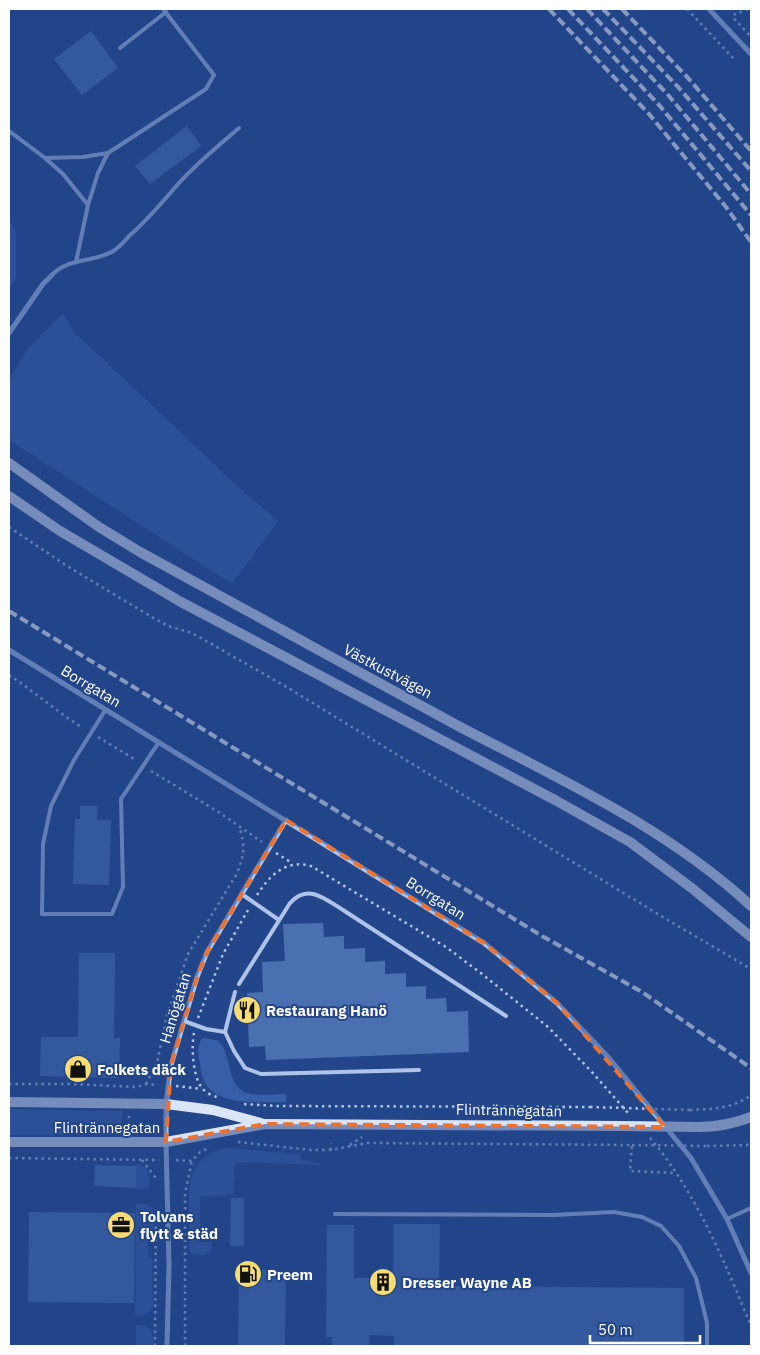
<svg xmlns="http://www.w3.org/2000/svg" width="760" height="1355" font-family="'IBM Plex Sans',sans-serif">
	<rect width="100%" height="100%" fill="#23468a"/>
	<g fill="#375ea7">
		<polygon points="9,220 16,233 16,278 9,288"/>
		<polygon points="63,313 74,332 246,494 278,521 232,584 9,440 9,380 27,350"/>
		<path d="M202,1038C207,1039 214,1039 218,1041C233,1051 224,1090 251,1094C262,1096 275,1094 286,1094V1102C265,1102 222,1106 207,1086C202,1079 201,1072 200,1064C198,1055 197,1046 202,1038Z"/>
		<polygon points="9,1109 122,1111 122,1135 9,1135"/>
		<path d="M224,1148C250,1148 275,1154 300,1154L301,1160L327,1165L235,1162L233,1195L200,1197V1242H212L211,1251L204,1255L192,1254L189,1249C189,1236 189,1223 189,1210C189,1178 190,1160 224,1148Z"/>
		<path d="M137,1164C149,1166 151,1178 148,1188L136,1190Z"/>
		<path d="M136,1204H145L153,1208V1235L148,1236V1258H152L153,1305C150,1314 144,1315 135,1316Z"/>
		<path d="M136,1325C153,1325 153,1331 153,1346H136Z"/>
	</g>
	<g fill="#4b70b2">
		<polygon points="91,31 118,68 82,95 54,59"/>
		<polygon points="187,126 201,146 150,184 135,166"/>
		<polygon points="80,806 97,806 97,820 111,820 109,885 73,884 75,819 80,819"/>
		<polygon points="323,923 324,937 344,936 344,949 365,948 365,962 385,961 385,974 406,973 406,987 426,986 426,999 446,998 447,1012 468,1011 469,1052 266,1060 265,1046 249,1047 247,993 263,992 262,962 285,961 283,924"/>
		<polygon points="79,953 115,953 114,1038 120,1038 119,1078 40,1076 41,1037 78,1037"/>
		<polygon points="95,1165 137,1166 136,1188 94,1186"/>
		<polygon points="231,1198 244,1198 244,1246 230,1246"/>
		<polygon points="29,1212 135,1213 134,1303 28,1302"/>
		<polygon points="393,1224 440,1224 439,1286 684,1288 684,1346 394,1346 394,1336 369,1335 369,1346 332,1346 332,1337 326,1337 327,1225 354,1225 354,1278 393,1278"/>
		<polygon points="239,1269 286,1270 285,1346 238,1346"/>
	</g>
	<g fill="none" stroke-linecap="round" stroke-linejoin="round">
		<g stroke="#b0c4ea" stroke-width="2.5" stroke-dasharray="2.5 4" stroke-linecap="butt">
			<polyline points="687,9 733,58"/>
			<polyline points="748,9 735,14 733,17 751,37"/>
			<polyline points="9,527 67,566 150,616 168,626 192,633 285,686 661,916 751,969"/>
			<path d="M9,675C35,692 57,712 83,728"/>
			<polyline points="98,737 136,760"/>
			<polyline points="151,771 217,811 262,842"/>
			<polyline points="276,853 292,863"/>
			<path d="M257,895C270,875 286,859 311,866L446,947L482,974L548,1027L591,1071L628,1113"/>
			<polyline points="198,1018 223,954 248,910"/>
			<path d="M194,1033C191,1047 193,1079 203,1089C206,1093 213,1096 217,1097"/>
			<polyline points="9,1084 70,1084 137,1087 146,1084 158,1085"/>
			<path d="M146,1084L157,1063L167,1015L188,954L236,875C244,857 246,845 239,827"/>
			<polyline points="176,1086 202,1089"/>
			<polyline points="244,1104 276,1106 590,1107"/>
			<path d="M690,1110C711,1109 733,1109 751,1095"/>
			<polyline points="129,1131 129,1116"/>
			<path d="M650,1138C695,1190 725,1263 751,1326"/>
			<polyline points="238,1142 311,1150 331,1150 367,1143 632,1145 630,1171 675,1173"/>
			<polyline points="350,1145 362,1137"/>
			<polyline points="707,1146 751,1145"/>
			<polyline points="331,1150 331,1143"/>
			<polyline points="9,1158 159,1160"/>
			<polyline points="142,1160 155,1177 156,1181"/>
			<polyline points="176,1160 192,1161 200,1152 209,1148"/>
			<polyline points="155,1346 156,1209"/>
			<polyline points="185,1346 185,1193 192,1161"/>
		</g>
		<g stroke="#b0c4ea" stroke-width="4">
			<polyline points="120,48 166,12"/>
			<polyline points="9,131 45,158 63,174 88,205"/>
			<polyline points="46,158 83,157 108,153"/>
			<polyline points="76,262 88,205 98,173 108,153 206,89 214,75 163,9"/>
			<path d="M52,275C68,257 96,263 115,250C120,246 125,241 129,236C148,220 163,201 179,183C197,163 218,146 239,128"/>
			<polyline points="106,709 74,760 51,806 43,844 42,914 112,914 123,887 121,799 159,742"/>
			<polyline points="243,895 279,920"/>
			<path d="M239,984L290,903C308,883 325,899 343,910L506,1016"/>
			<polyline points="184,1021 206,1029 225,1032 234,1051 245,1068 261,1074 419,1070"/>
			<polyline points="225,1032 235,992"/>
			<polyline points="335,1214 554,1215 614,1212 642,1217 661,1226 679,1246 696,1278 707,1323 707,1346"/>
			<polyline points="727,1219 751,1208"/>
		</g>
		<g stroke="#b0c4ea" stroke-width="5">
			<polyline points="709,9 751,54"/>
			<polyline points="9,333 43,284 52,275"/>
			<polyline points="9,650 484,943 557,1003 609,1058 691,1158 727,1219 751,1273"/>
			<polyline points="167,1346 169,1266 166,1142 166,1104 171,1065 197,977 207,952 286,820"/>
		</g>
		<g stroke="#dbe5f8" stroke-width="10">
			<path d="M9,463L99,527L140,552C248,611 354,670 462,728C562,780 668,829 751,906"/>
			<polyline points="9,496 60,531 181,602 555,800 630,842 693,889 751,937"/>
			<polyline points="9,1102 166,1104 213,1110 261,1123"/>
			<path d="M699,1127C718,1127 733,1124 751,1117"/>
			<polyline points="9,1142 166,1142 265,1124 621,1126"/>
		</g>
		<g stroke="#fff" stroke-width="4" stroke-dasharray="9 4" stroke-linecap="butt">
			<polyline points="549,9 649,114 726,207 751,242"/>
			<polyline points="568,9 659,105 751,215"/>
			<polyline points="587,9 669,96 751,194"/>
			<polyline points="603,9 679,88 751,171"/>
			<polyline points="622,9 689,79 751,151"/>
			<polyline points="9,611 542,936 642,992 751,1068"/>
		</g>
		<g stroke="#b0c4ea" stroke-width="2.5" stroke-dasharray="2.5 4" stroke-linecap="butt">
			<polyline points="590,1107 690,1110"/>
			<polyline points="632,1145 707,1146"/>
		</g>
		<polyline stroke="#dbe5f8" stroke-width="10" points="621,1126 699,1127"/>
	</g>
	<path d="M0 0H760V1355H0ZM286,820L484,943L557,1003L665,1127L265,1124L166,1142L171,1065L197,977L207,952Z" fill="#23468a" fill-opacity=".55" fill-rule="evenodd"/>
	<path fill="none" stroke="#eb7230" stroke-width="4" stroke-dasharray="10 6" stroke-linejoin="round" d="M286,820L484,943L557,1003L665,1127L265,1124L166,1142L171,1065L197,977L207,952Z"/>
	<defs>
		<g id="restaurant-disc" transform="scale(1.4375)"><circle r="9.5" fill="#f6dc72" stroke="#23468a"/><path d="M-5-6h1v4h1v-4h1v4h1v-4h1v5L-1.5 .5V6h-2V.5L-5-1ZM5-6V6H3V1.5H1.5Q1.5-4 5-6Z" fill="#111"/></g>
		<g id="shop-disc" transform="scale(1.4375)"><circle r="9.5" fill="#f6dc72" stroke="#23468a"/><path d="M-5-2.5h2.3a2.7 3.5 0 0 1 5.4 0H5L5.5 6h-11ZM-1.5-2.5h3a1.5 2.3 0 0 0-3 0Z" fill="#111"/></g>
		<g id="office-disc" transform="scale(1.4375)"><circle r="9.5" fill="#f6dc72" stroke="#23468a"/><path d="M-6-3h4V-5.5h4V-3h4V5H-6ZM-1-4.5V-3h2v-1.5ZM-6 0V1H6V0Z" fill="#111"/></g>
		<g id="fuel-disc" transform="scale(1.4375)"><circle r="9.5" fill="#f6dc72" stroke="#23468a"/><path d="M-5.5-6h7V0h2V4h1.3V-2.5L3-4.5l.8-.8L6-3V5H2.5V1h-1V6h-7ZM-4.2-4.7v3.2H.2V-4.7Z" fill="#111"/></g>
		<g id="building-disc" transform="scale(1.4375)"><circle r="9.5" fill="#f6dc72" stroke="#23468a"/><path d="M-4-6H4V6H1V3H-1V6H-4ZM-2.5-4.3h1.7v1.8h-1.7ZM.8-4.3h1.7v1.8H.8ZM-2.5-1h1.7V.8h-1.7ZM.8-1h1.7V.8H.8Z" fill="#111"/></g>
	</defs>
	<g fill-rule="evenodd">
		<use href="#restaurant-disc" x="247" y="1010"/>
		<use href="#shop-disc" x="78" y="1069"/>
		<use href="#office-disc" x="121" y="1225"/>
		<use href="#fuel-disc" x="248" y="1274"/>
		<use href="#building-disc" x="383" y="1282"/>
	</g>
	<g text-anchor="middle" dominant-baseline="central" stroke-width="4" stroke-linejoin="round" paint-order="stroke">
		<g font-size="15" fill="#fff" stroke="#23468a">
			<text transform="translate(388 671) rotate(28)">Västkustvägen</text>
			<text transform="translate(91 686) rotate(31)">Borrgatan</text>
			<text transform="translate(436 898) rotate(32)">Borrgatan</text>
			<text transform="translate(175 1008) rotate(-73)">Hanögatan</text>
			<text transform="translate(509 1110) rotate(1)">Flintrännegatan</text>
			<text x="107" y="1127">Flintrännegatan</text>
		</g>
		<g font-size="15" font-weight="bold" fill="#fff" stroke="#23468a" text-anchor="start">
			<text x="266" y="1010">Restaurang Hanö</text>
			<text x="97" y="1069">Folkets däck</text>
			<text x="140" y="1216">Tolvans<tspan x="140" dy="17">flytt &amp; städ</tspan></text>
			<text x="267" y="1274">Preem</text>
			<text x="402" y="1282">Dresser Wayne AB</text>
		</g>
	</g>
	<rect width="760" height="1355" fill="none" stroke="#ffffff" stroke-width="20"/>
	<path d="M590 1335v8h110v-8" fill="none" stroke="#ffffff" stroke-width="2.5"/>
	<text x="598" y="1335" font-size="15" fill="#ffffff" stroke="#23468a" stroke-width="4" paint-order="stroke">50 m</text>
</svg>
